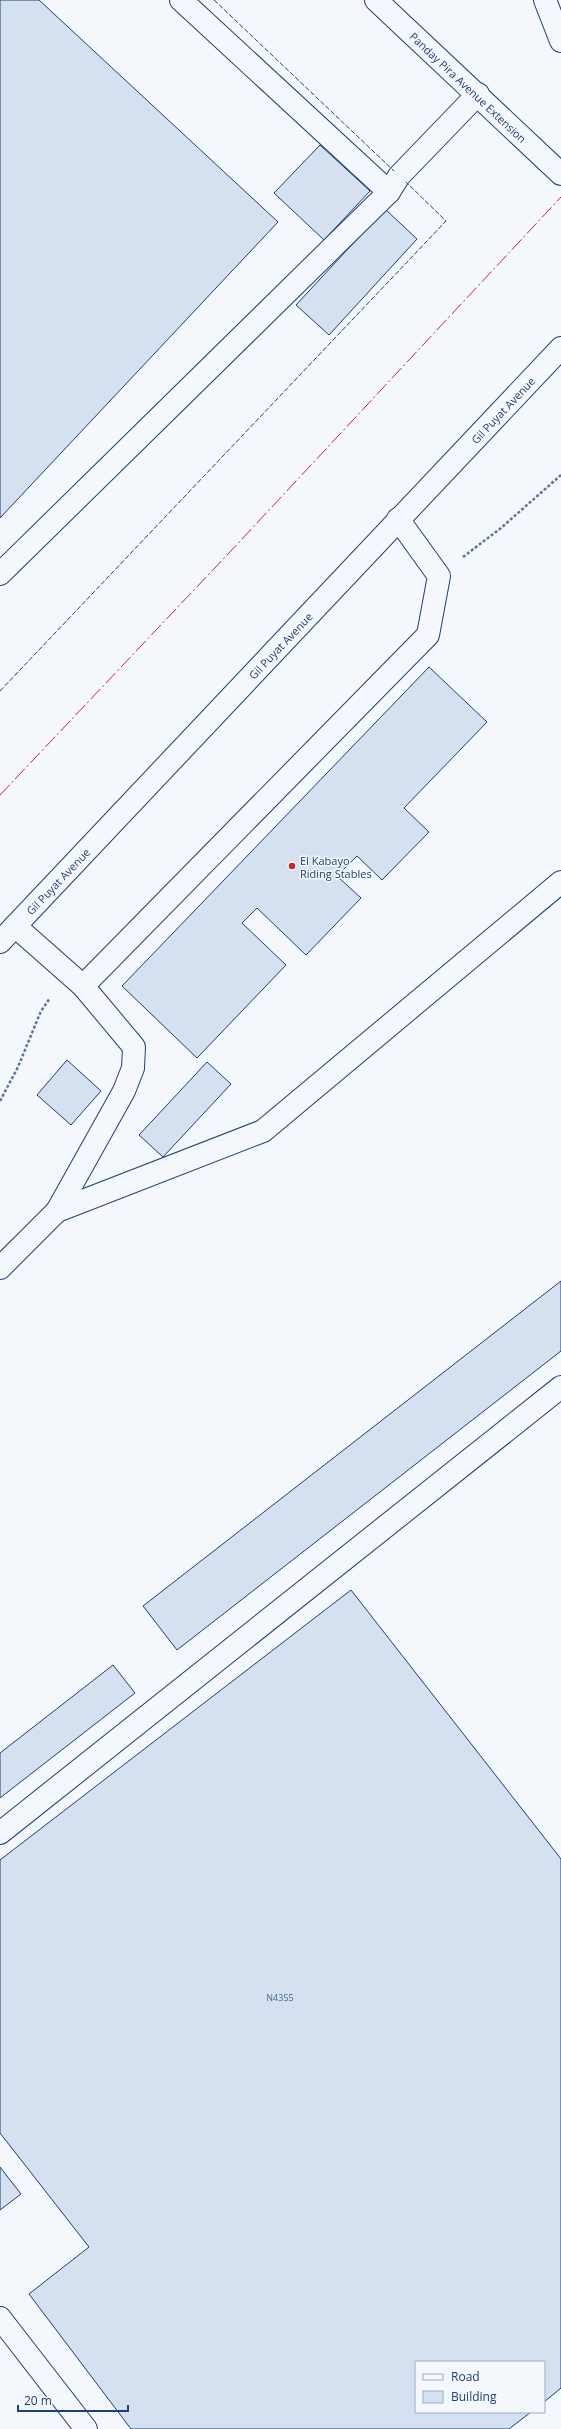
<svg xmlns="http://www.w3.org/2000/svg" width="561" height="2429" font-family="'Open Sans',sans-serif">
	<rect width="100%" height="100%" fill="#f4f7fb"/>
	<g fill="#d5e0f0" stroke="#1d3f73">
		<polygon points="0,0 39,0 278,222 0,518"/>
		<polygon points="320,145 370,191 324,240 274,193"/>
		<polygon points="385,209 417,239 329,335 296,305"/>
		<polygon points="429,667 487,722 404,808 429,832 382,880 357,856 337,876 361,898 306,955 257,908 242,923 286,965 197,1058 122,986"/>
		<polygon points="67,1060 101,1091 71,1125 37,1095"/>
		<polygon points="207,1062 231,1084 163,1157 139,1135"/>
		<polygon points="561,1281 561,1351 177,1650 143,1606"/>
		<polygon points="351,1590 561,1859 561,2388 544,2402 544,2362 416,2362 416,2412 531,2412 509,2429 131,2429 29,2294 89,2247 0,2133 0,1860"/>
		<polygon points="113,1665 135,1693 0,1798 0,1753"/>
		<polygon points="0,2167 21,2194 0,2210"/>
	</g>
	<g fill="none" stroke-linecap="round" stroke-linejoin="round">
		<g stroke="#1d3f73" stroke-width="24">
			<g id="minor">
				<polyline points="181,0 389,192"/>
				<path id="s1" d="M376,0L561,174"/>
				<polyline points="545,0 561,41"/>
				<polyline points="0,574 389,192 399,176 478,94"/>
				<polyline points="83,986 428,635 439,576 398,519"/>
				<polyline points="57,1211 263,1131 561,882"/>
				<polyline points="0,1268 57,1211 124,1091 133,1068 134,1047 83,986 15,926"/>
				<polyline points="0,1833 561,1387"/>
				<polyline points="0,2318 86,2429"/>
			</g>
		</g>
		<g stroke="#1d3f73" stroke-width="24">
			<g id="major">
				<path id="s2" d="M0,942L561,348"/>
			</g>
		</g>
		<g stroke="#5e769c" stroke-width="2.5" stroke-dasharray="3 2" stroke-linecap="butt">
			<polyline points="463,557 501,528 561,475"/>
			<polyline points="0,1101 18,1067 41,1011 50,998"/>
		</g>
		<use href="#minor" stroke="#f4f7fb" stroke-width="22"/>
		<use href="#major" stroke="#f4f7fb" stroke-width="22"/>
		<g stroke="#1d3f73" stroke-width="1" stroke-dasharray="5 2" stroke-linecap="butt">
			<polyline points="214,0 394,171"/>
			<polyline points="0,691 446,221 406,182"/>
		</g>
		<polyline stroke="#c62828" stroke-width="1" stroke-dasharray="14 3 2 3" stroke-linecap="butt" points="0,795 228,554 561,197"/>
	</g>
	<circle fill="#c62828" stroke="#f4f7fb" stroke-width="1.5" cx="292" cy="866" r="4"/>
	<g text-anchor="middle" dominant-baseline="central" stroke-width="3" stroke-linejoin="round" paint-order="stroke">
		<g font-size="9" fill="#4b6792">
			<text x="280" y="1997">N4355</text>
		</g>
		<g font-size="11" fill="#1d3f73" stroke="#f4f7fb">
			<text stroke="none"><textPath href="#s1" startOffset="127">Panday Pira Avenue Extension</textPath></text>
			<text stroke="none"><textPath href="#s2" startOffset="732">Gil Puyat Avenue</textPath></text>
			<text stroke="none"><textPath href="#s2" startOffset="408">Gil Puyat Avenue</textPath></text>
			<text stroke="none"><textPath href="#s2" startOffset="84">Gil Puyat Avenue</textPath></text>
		</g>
		<g font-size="11" fill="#1d3f73" stroke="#f4f7fb" text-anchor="start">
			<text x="300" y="860">El Kabayo<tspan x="300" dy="13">Riding Stables</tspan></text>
		</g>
	</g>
	<rect x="415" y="2361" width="130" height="52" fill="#f4f7fb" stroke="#9eadc5"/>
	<rect x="423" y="2374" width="20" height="6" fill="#f4f7fb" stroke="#9eadc5"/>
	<text x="451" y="2381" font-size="12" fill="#1d3f73">Road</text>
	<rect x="423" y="2391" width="20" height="12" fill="#d5e0f0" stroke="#9eadc5"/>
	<text x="451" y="2401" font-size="12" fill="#1d3f73">Building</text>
	<path d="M18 2405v6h110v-6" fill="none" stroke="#1d3f73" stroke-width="2"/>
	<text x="24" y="2405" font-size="12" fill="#1d3f73" stroke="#f4f7fb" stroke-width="3" paint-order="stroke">20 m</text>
</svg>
